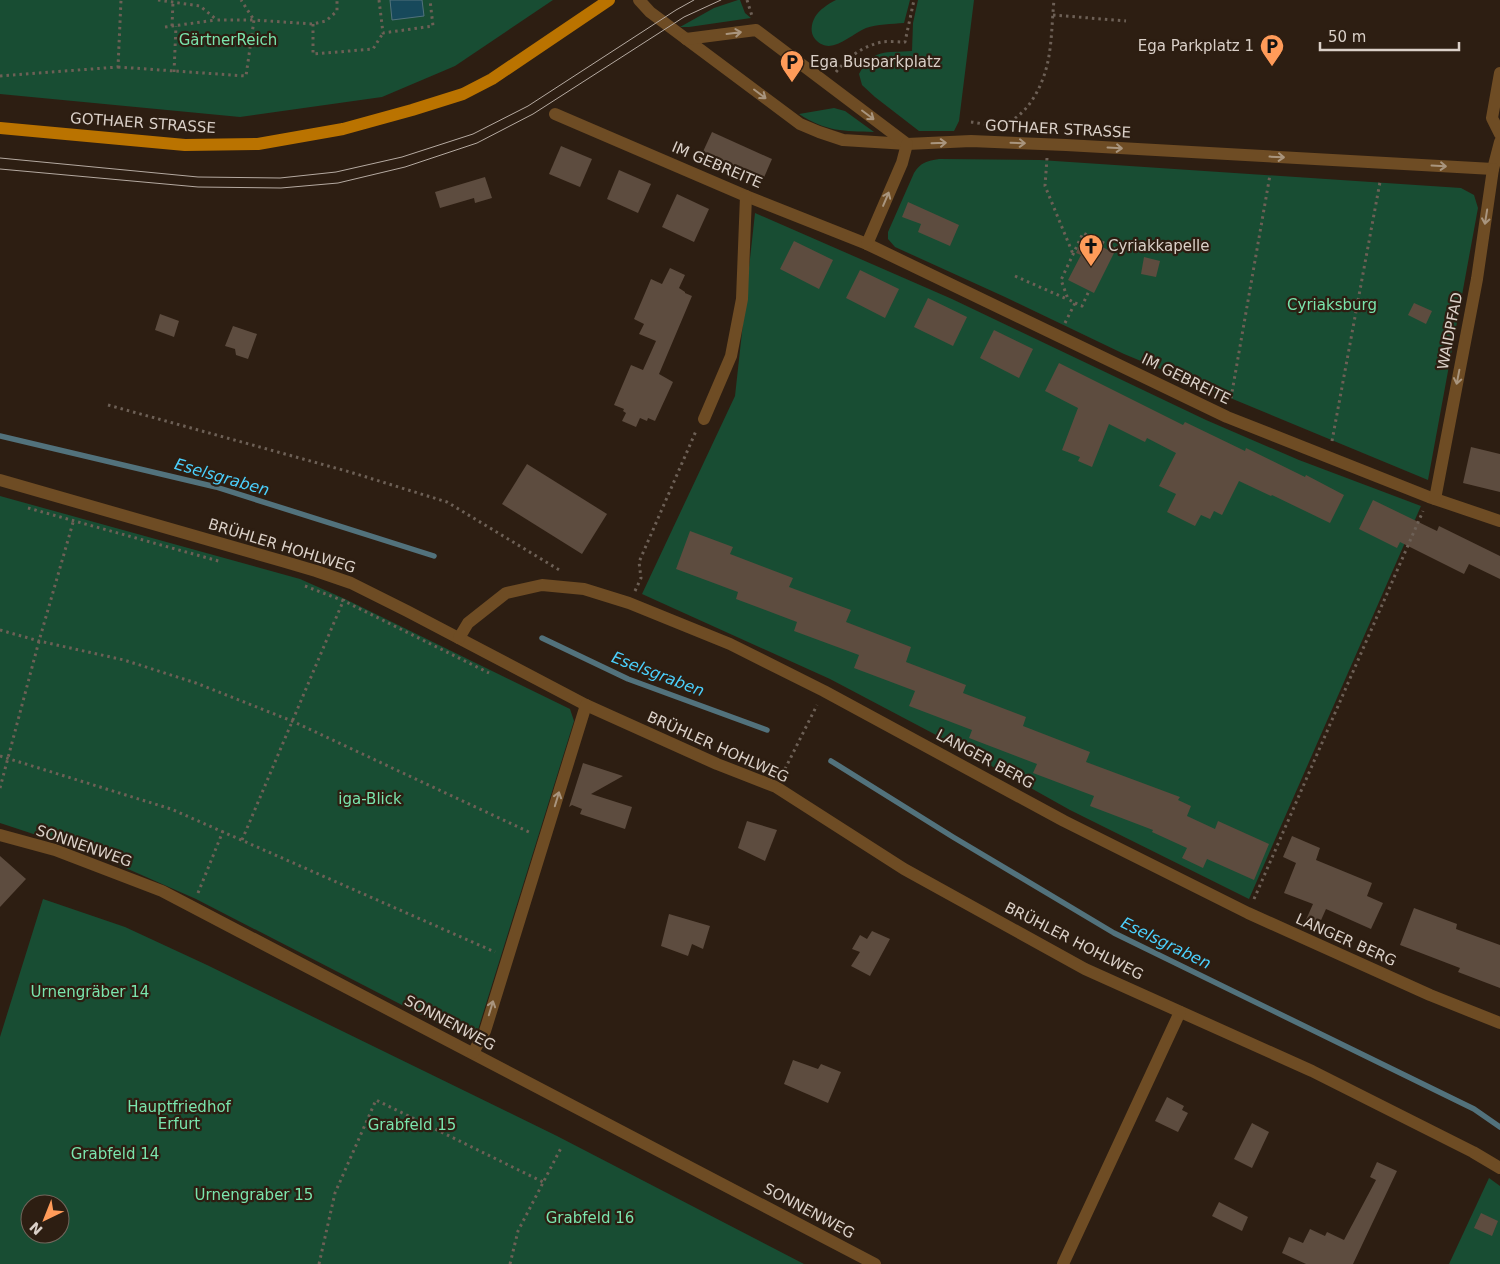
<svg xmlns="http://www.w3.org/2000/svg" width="1500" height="1264" font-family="'DejaVu Sans',sans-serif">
	<rect width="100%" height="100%" fill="#2d1e12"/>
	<g fill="#184d33" fill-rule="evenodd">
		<polygon points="0,0 553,0 455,66 382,97 240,117 0,94"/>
		<polygon points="738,0 740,0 745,13 751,18 689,27 680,27 714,8"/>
		<path d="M836,0H910L904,23C892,24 877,24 866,28C849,35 831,57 815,39C810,33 811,24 815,17C819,10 828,4 836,0Z"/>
		<path d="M918,0H974L959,121L954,131H919L875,97L862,85L859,74C873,48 886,53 912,51L913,23Z"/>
		<path d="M834,108L845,111L874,132C843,131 827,132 799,114Z"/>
		<path d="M939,159L1040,160L1461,188L1474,195L1478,208L1428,480L1124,354L1005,297L895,247L888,239V232L914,173C921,162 927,161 939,159Z"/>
		<polygon points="755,213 952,299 1206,420 1299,460 1421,506 1249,899 1070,810 938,736 830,679 642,594 735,396"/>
		<polygon points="0,496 300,579 345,599 570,709 574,721 477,1033 468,1039 196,899 94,854 0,823"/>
		<path d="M43,899L125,927L207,965L557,1136L804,1264H0V1037ZM30,1204H60V1234H30Z"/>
		<polygon points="1489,1178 1500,1186 1500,1264 1449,1264"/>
	</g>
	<polygon fill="#17495b" stroke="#52727c" points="390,0 422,0 424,16 392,20"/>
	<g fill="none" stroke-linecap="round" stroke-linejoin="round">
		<g stroke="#52727c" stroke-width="5.5">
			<polyline points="0,436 216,487 434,556"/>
			<polyline points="542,638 628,679 767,730"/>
			<polyline points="831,761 953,837 1114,933 1474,1109 1500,1127"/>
		</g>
	</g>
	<g fill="#5d4c3f">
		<polygon points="712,132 772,159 762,182 701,156"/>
		<polygon points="561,146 592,159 580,187 549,174"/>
		<polygon points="619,170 651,184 638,213 607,199"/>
		<polygon points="485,177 492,198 475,203 474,198 440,208 435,192"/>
		<polygon points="677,194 709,209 694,242 662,227"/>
		<polygon points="908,202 959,225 950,246 918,232 921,224 902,217"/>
		<polygon points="1083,237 1114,253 1094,293 1068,280 1081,255 1076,253"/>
		<polygon points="794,241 833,260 819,289 780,269"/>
		<polygon points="1144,257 1160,261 1156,277 1141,274"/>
		<polygon points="670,268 685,275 679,288 685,292 685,293 692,296 659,374 673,382 655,421 648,418 647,421 640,418 636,427 622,421 626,413 623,411 624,409 614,405 631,365 643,370 656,341 639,334 644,324 634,319 651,279 662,284"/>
		<polygon points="860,270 899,289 885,318 846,298"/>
		<polygon points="928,298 967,317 953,346 914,327"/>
		<polygon points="1414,303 1432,311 1426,324 1408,315"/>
		<polygon points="160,314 179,321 174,337 155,330"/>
		<polygon points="233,326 257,334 248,359 236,355 235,349 225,346"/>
		<polygon points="994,330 1033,349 1019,378 980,358"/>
		<polygon points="1059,363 1183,425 1185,422 1245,451 1246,448 1305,477 1306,475 1344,495 1330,523 1272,495 1271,496 1239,481 1222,515 1214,511 1210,519 1201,515 1195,526 1167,512 1176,494 1159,486 1176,453 1147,438 1145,442 1109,424 1092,467 1078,461 1080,457 1062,450 1078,408 1045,391"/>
		<polygon points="1471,447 1500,454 1500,492 1463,483"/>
		<polygon points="527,464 607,514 582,554 502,504"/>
		<polygon points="1373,500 1437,531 1439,526 1500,556 1500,579 1469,564 1464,574 1400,542 1397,548 1359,529"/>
		<polygon points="690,531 733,547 730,554 793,578 789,587 851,610 846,622 911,647 906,662 966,685 963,693 1026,717 1023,726 1090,752 1086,762 1180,797 1178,800 1191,806 1187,816 1215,829 1218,821 1269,844 1254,880 1207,859 1203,868 1182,858 1187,848 1152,832 1153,830 1090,806 1094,796 1033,773 1037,764 969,738 972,730 909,706 915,691 854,668 859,655 794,631 797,622 736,599 738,592 676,569"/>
		<polygon points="583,763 623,776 591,794 632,807 625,829 580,814 582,809 572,805 569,807"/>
		<polygon points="747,821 777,830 765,861 738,848"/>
		<polygon points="1292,836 1320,848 1316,860 1372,883 1367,896 1383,903 1371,929 1326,909 1318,927 1305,922 1313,904 1284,893 1296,863 1283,857"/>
		<polygon points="0,856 26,879 0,907"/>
		<polygon points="1414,908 1457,924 1456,929 1500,945 1500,988 1458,972 1460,968 1400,945"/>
		<polygon points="669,914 710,926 703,949 692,944 688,956 661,946"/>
		<polygon points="872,931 890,939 870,976 851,966 860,952 852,949 860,935 867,939"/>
		<polygon points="793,1060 818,1069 821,1064 841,1072 828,1103 784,1084"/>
		<polygon points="1167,1097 1184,1106 1182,1110 1188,1113 1178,1132 1155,1121"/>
		<polygon points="1252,1123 1269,1132 1252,1168 1234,1159"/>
		<polygon points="1377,1162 1397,1171 1353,1264 1306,1264 1282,1253 1289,1237 1303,1243 1310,1229 1325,1236 1327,1232 1344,1240 1376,1180 1370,1177"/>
		<polygon points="1219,1202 1248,1217 1242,1231 1212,1216"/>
		<polygon points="1481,1213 1498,1221 1492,1236 1474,1228"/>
	</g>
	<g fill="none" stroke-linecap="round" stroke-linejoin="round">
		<g stroke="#6d6056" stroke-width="3" stroke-dasharray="2.5 4" stroke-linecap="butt">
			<polyline points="158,0 200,6 217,20 254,20 241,0"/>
			<polyline points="379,0 383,33 433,26 430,0"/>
			<polyline points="747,0 752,16"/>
			<polyline points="1053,15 1126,21"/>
			<polyline points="313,24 313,54 373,49 383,33"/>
			<polyline points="172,26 173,2"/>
			<polyline points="165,27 216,20"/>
			<polyline points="118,67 246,76 254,20 313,24 326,21 337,11 337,0"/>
			<polyline points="174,72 176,26"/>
			<path d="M836,72C848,57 863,46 882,42C889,41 898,42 905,42L914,0"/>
			<polyline points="0,76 118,67 121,0"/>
			<path d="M971,122C980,123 990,126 998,125C1026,121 1043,86 1048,61C1052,42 1052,20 1054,0"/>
			<polyline points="1047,158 1045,186 1073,254"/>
			<polyline points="1015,276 1067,299"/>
			<polyline points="1075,303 1082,306 1089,291"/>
			<polyline points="1065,323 1075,303 1068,299 1061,280 1083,233 1116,249"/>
			<polyline points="1231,398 1270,175"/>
			<polyline points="108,405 350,472 447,502 561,571"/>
			<polyline points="1332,441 1380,182"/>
			<polyline points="28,508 222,562"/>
			<polyline points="305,586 344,601 489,673"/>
			<polyline points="635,591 641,578 639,562 696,431"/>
			<polyline points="0,630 39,641 124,660 196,683 292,721 531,833"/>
			<polyline points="0,756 171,809 495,952"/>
			<polyline points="782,775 817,705"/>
			<polyline points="0,788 39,641 74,519"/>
			<polyline points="242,840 344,599"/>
			<polyline points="198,893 223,831"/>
			<polyline points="1254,899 1423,511"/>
			<polyline points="319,1264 335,1193 376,1100 543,1182"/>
			<polyline points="510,1264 518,1231 561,1148"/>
		</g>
		<g stroke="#6e4c24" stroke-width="12">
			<polyline points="639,0 650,12 800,124 819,132 843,140 907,144 971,141 1066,145 1493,169 1500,142"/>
			<polyline points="686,39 756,30 907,144"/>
			<polyline points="1500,73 1492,118 1500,134"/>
			<polyline points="555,114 746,196 867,244 1227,417 1429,497 1500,521"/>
			<polyline points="867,244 902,163 907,144"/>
			<polyline points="704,419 731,356 742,299 746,196"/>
			<polyline points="0,480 282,561 316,571 351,583 407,611 586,705 717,764 776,787 904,869 1085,969 1312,1071 1473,1152 1500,1168"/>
			<polyline points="1435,499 1477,279 1493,169"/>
			<polyline points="459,638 468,623 506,593 542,585 584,589 629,603 730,644 824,691 1064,821 1248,913 1430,995 1500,1023"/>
			<polyline points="0,835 55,850 162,891 875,1264"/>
			<polyline points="473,1053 485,1031 586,705"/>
			<polyline points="1063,1264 1180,1012"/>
		</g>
		<polyline stroke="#ba7300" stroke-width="12" points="0,128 185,145 258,144 343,129 412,110 463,94 492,79 609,0"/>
		<g stroke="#b5aaa1" stroke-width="1">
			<polyline points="0,158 198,177 280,178 336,172 402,157 473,134 528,106 676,10 694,0"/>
			<polyline points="0,169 198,187 281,188 338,183 405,167 477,143 533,114 684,17 721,0"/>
		</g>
	</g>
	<defs><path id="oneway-shaft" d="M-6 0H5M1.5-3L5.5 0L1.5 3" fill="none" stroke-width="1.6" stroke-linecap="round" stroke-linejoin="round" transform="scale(1.25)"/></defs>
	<g stroke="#a9957e">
		<use href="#oneway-shaft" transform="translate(734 33) rotate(-7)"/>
		<use href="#oneway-shaft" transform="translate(760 94) rotate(37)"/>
		<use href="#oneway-shaft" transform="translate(868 115) rotate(37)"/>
		<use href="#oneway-shaft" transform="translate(939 143) rotate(-2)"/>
		<use href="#oneway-shaft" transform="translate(1018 143) rotate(2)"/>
		<use href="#oneway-shaft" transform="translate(1115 148) rotate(3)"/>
		<use href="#oneway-shaft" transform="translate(1277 157) rotate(3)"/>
		<use href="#oneway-shaft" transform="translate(1439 166) rotate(3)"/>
		<use href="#oneway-shaft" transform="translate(886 199) rotate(-67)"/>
		<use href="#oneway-shaft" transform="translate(1486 217) rotate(99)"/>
		<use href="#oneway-shaft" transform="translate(1458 377) rotate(101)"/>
		<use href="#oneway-shaft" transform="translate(557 799) rotate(-73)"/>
		<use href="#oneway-shaft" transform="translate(491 1008) rotate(-73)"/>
	</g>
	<defs>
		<g id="parking-pin" transform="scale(1.25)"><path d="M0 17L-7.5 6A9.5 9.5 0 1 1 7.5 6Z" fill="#ff9b59" stroke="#2d1e12"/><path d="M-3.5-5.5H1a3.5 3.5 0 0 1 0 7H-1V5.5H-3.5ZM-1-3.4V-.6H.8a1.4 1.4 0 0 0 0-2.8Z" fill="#111"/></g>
		<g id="church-pin" transform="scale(1.25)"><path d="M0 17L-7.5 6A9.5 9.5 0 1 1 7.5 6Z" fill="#ff9b59" stroke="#2d1e12"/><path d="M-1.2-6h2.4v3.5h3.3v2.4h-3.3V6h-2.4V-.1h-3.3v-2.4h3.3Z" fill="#111"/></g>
	</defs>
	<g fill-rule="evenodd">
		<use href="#parking-pin" x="1272" y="46"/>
		<use href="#parking-pin" x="792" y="62"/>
		<use href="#church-pin" x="1091" y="246"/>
	</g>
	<g text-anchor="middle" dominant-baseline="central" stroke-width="4.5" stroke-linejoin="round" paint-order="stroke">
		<g font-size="15" fill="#7ae5ad" stroke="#2d1e12">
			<text x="228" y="40">GärtnerReich</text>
			<text x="1332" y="305">Cyriaksburg</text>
			<text x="370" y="799">iga-Blick</text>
			<text x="90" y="992">Urnengräber 14</text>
			<text x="179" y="1107">Hauptfriedhof<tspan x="179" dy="17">Erfurt</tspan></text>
			<text x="412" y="1125">Grabfeld 15</text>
			<text x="115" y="1154">Grabfeld 14</text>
			<text x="254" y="1195">Urnengraber 15</text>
			<text x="590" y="1218">Grabfeld 16</text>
		</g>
		<g font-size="15" fill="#dad0c8" stroke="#2d1e12" text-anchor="start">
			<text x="1254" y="46" text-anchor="end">Ega Parkplatz 1</text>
			<text x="810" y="62">Ega Busparkplatz</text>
			<text x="1108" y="246">Cyriakkapelle</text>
		</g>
		<g font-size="15" fill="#dad0c8" stroke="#2d1e12">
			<text transform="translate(143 123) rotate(4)">GOTHAER STRASSE</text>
			<text transform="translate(1058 129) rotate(3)">GOTHAER STRASSE</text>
			<text transform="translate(717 165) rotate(23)">IM GEBREITE</text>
			<text transform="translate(1450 331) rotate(-79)">WAIDPFAD</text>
			<text transform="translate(1186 379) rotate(26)">IM GEBREITE</text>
			<text transform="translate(282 546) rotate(17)">BRÜHLER HOHLWEG</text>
			<text transform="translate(718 747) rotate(24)">BRÜHLER HOHLWEG</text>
			<text transform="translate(985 759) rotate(28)">LANGER BERG</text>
			<text transform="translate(84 846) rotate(19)">SONNENWEG</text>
			<text transform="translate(1346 940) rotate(24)">LANGER BERG</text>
			<text transform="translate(1074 941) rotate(27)">BRÜHLER HOHLWEG</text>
			<text transform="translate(450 1023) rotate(28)">SONNENWEG</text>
			<text transform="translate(809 1211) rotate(28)">SONNENWEG</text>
		</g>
		<g font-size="16" font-style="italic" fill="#4bd0fd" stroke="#2d1e12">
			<text transform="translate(222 477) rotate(16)">Eselsgraben</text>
			<text transform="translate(658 674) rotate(21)">Eselsgraben</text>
			<text transform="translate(1166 943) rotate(26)">Eselsgraben</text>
		</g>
	</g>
	<g transform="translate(45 1219) rotate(223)"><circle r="24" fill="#2d1e12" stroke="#72655b"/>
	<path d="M0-4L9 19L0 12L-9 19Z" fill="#ff9b59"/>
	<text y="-8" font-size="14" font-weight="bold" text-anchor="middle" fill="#dad0c8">N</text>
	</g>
	<path d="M1320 42v8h139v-8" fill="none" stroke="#dad0c8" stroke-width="2.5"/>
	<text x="1328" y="42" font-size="15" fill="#dad0c8" stroke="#2d1e12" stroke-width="4" paint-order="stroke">50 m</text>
</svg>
